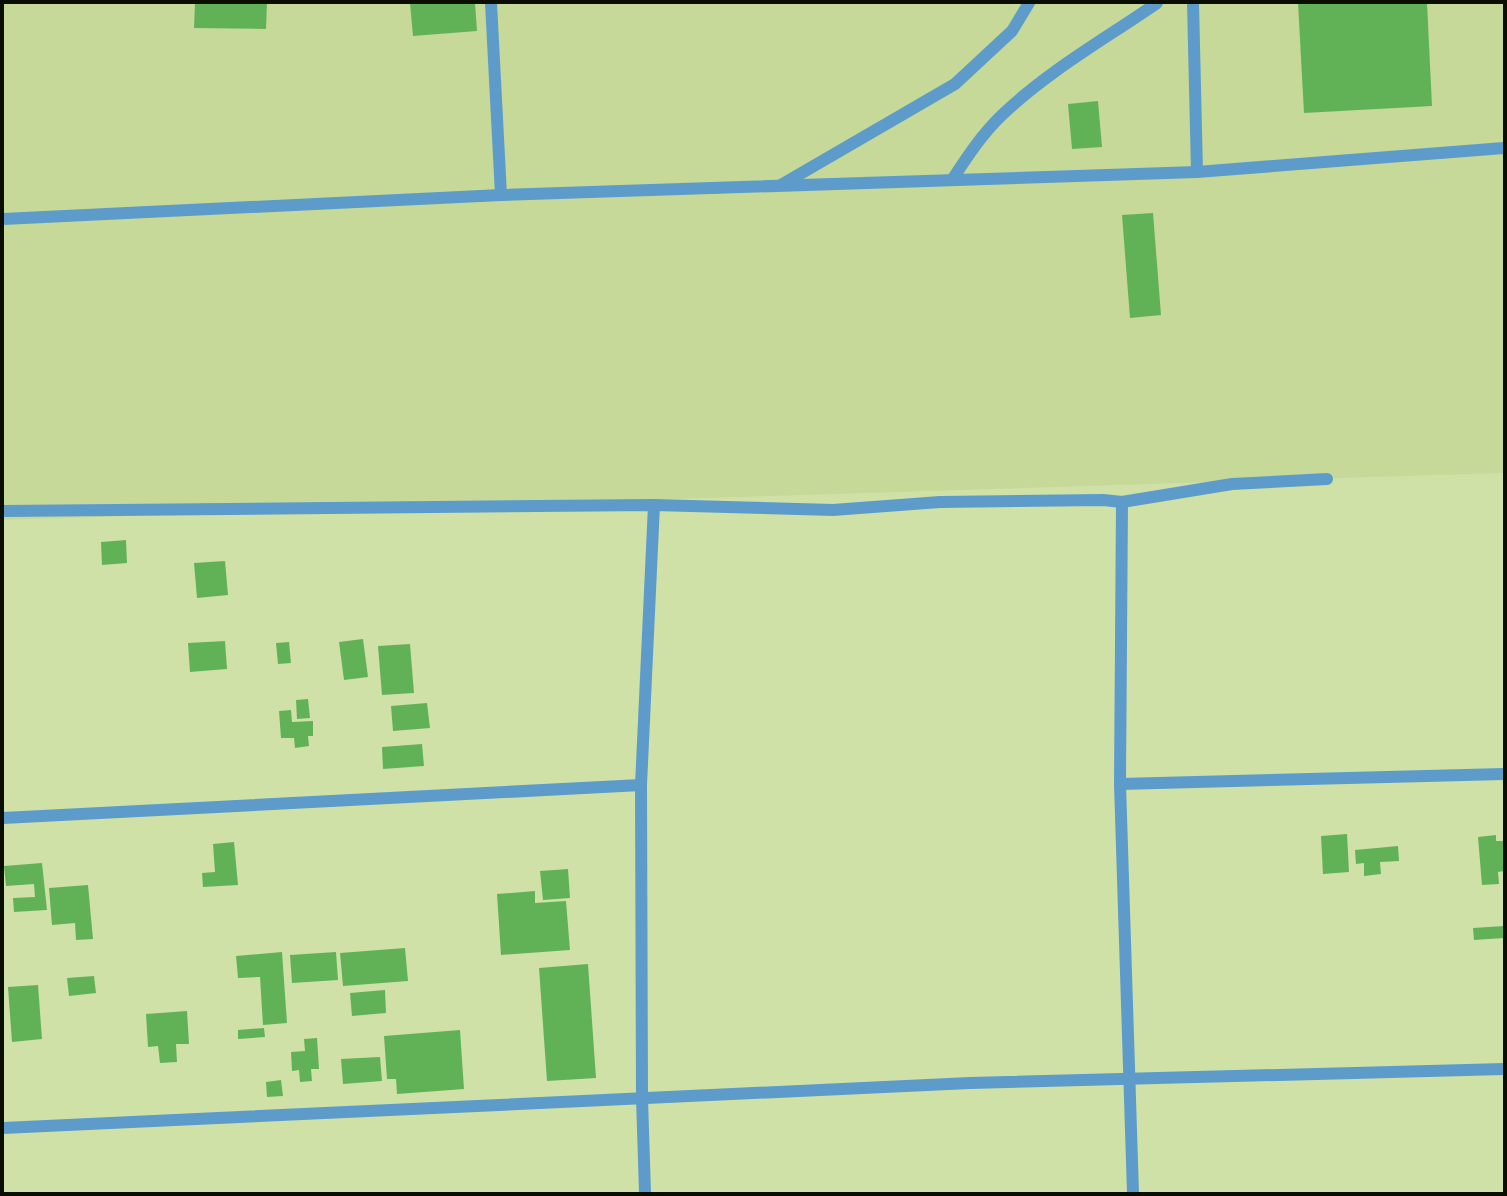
<svg xmlns="http://www.w3.org/2000/svg" width="1507" height="1196" font-family="Lora,serif">
	<rect width="100%" height="100%" fill="#d0e1a8"/>
	<polygon fill="#c6d998" points="3,3 1504,3 1504,473 3,520"/>
	<g fill="#61b257">
		<polygon points="195,3 267,3 266,29 194,28"/>
		<polygon points="410,3 475,3 477,31 413,36"/>
		<polygon points="1298,3 1427,3 1432,106 1304,113"/>
		<polygon points="1098,101 1102,147 1072,149 1068,104"/>
		<polygon points="1153,213 1161,315 1130,318 1122,215"/>
		<polygon points="126,540 127,563 102,565 101,542"/>
		<polygon points="225,561 228,595 197,598 194,563"/>
		<polygon points="363,639 368,677 344,680 339,642"/>
		<polygon points="225,641 227,669 190,672 188,643"/>
		<polygon points="289,642 291,663 278,664 276,643"/>
		<polygon points="410,644 414,693 382,695 378,646"/>
		<polygon points="308,699 310,718 297,719 296,700"/>
		<polygon points="427,703 430,728 393,731 391,706"/>
		<polygon points="291,710 292,722 313,721 313,736 308,736 309,746 295,748 294,738 281,738 279,711"/>
		<polygon points="422,744 424,766 383,769 382,747"/>
		<polygon points="1347,834 1349,872 1323,874 1321,836"/>
		<polygon points="1496,835 1496,841 1504,841 1504,871 1498,872 1499,884 1482,885 1478,837"/>
		<polygon points="234,842 238,885 203,887 202,873 215,872 213,844"/>
		<polygon points="1398,846 1399,861 1380,862 1381,874 1364,876 1364,863 1356,864 1355,850"/>
		<polygon points="42,863 47,910 14,912 13,898 35,897 34,884 6,886 4,866"/>
		<polygon points="568,869 570,898 543,900 540,871"/>
		<polygon points="88,885 93,939 76,940 75,923 52,925 49,888"/>
		<polygon points="535,891 535,903 566,901 570,950 501,955 497,894"/>
		<polygon points="1504,926 1504,938 1474,940 1473,928"/>
		<polygon points="405,948 408,981 343,986 340,953"/>
		<polygon points="282,952 287,1023 263,1025 260,977 238,978 236,956"/>
		<polygon points="336,952 338,980 292,983 290,955"/>
		<polygon points="588,964 596,1078 547,1081 539,968"/>
		<polygon points="94,976 96,993 69,996 67,978"/>
		<polygon points="38,985 42,1039 12,1042 8,987"/>
		<polygon points="385,990 386,1013 352,1016 350,993"/>
		<polygon points="187,1011 189,1044 176,1044 177,1062 160,1063 158,1046 148,1047 146,1014"/>
		<polygon points="264,1028 265,1037 238,1039 238,1030"/>
		<polygon points="460,1030 464,1089 397,1094 396,1079 387,1079 384,1036"/>
		<polygon points="317,1038 319,1069 311,1069 312,1081 300,1082 299,1070 292,1071 291,1052 305,1051 304,1039"/>
		<polygon points="380,1057 382,1081 343,1084 341,1059"/>
		<polygon points="281,1080 283,1096 267,1097 266,1082"/>
	</g>
	<g fill="none" stroke-linecap="round" stroke-linejoin="round">
		<g stroke="#5d9cca" stroke-width="12">
			<polyline points="491,3 501,195"/>
			<polyline points="1193,3 1197,172"/>
			<path d="M952,180C967,157 982,134 1002,115C1048,71 1105,39 1157,3"/>
			<polyline points="781,185 955,84 1012,31 1029,3"/>
			<polyline points="3,219 501,195 1197,172 1504,148"/>
			<polyline points="1122,502 1120,784 1133,1193"/>
			<polyline points="3,511 654,505 833,510 940,502 1103,500 1122,502 1232,484 1327,479"/>
			<polyline points="1120,784 1504,774"/>
			<polyline points="3,818 641,785"/>
			<polyline points="3,1128 970,1083 1504,1069"/>
			<polyline points="645,1193 642,1098 641,785 654,505"/>
		</g>
	</g>
	<rect width="1507" height="1196" fill="none" stroke="#090e00" stroke-width="8"/>
</svg>
